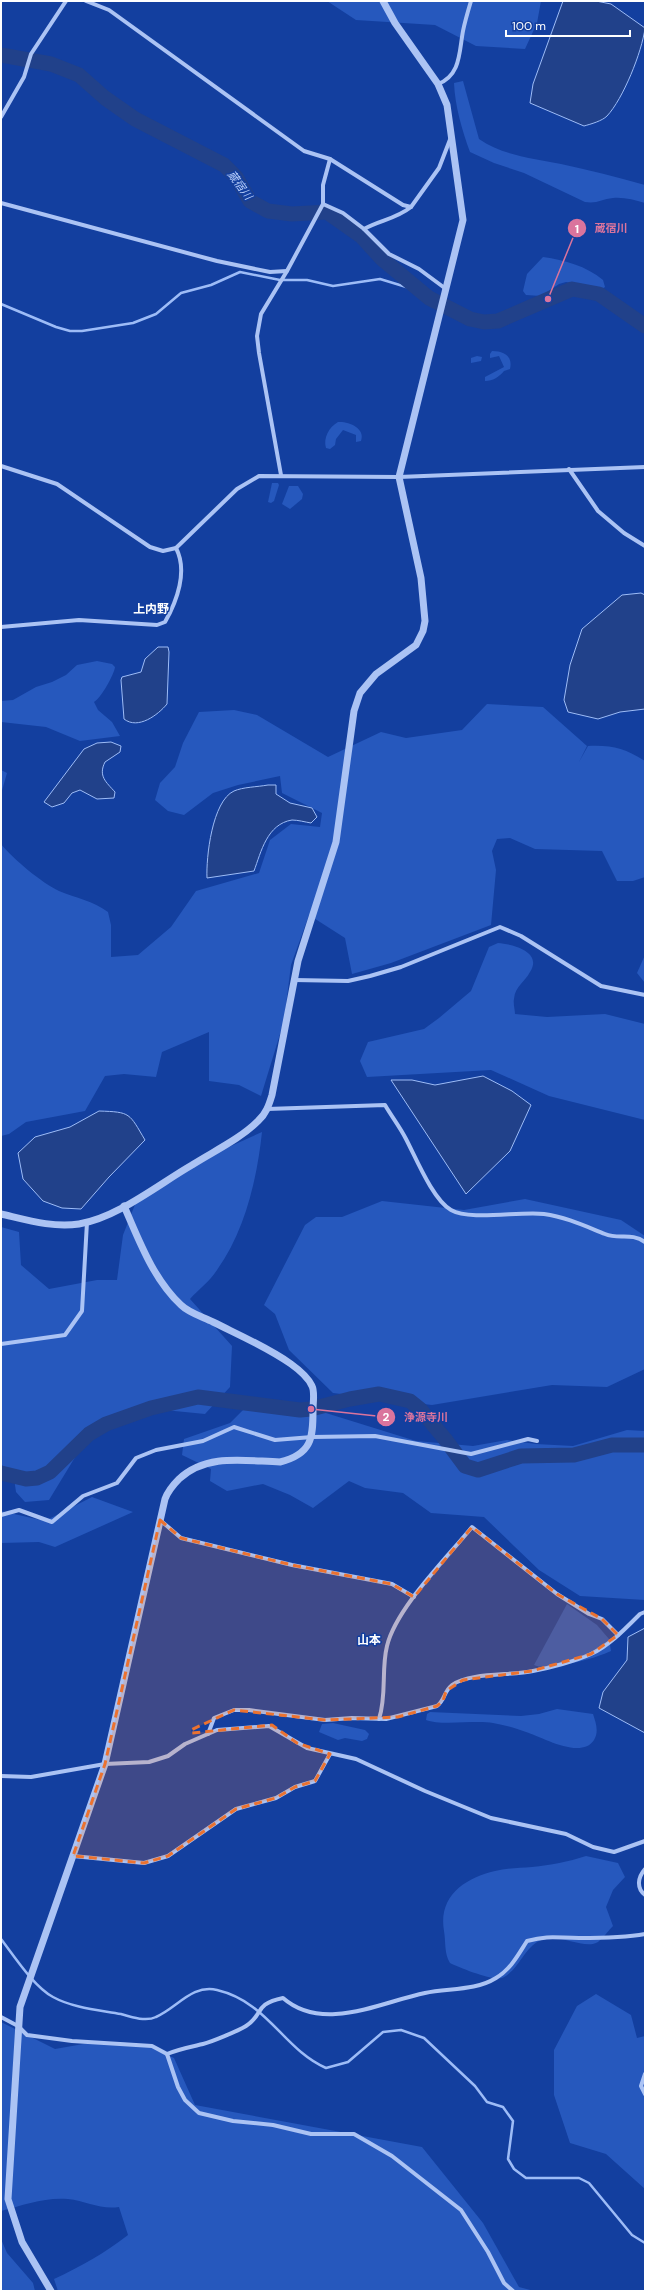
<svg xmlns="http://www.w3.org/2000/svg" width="646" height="2292" font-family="'DM Sans','Noto Sans JP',sans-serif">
	<rect width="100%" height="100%" fill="#133f9f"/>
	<g fill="#2658bd">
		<polygon points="327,1 541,1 537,23 525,49 476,46 435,25 356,20"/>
		<path d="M463,81L479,139C504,156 532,158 561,164C589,170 617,177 645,185V203C634,200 624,197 613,198C602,199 597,204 585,202L524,173L494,163L470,152C462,130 455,106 454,83Z"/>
		<path d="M543,257C565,260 586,266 603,280L605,287L602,289L566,282L559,284L541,296L526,295L523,291L527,274Z"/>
		<path d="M492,351C504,351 513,356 510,369L504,371C499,377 493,381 485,381V377L504,367L499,356L490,358V354Z"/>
		<polygon points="477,356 482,357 481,361 471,363 471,358"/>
		<path d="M338,422C348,421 366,428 361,441L356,442V435L343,430L336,439L335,445L330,449L326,448C323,438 329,427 338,422Z"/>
		<polygon points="272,483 278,483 279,485 274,501 271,503 268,502"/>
		<polygon points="289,486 298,486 303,494 302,499 290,509 282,504"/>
		<path d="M97,661L112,664L115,667C114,675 101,698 94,702L98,710L112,722L120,736L80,741L46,727L1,722V701L13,700L36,687L52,682L66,675L77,665Z"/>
		<path d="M487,704L543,707L587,746L579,762L588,746C612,745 624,748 645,761V877L633,881H617L602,851L535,849L510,838L497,839L492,851L496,870L491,925L391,963L352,974L345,938L309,915L291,965L284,1021L261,1096L239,1085L209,1081V1032L162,1052L156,1077L124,1074L105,1076L85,1111L26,1122L9,1134L1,1136V844C13,859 42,883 59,891C76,898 93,901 108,912L111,925V957L138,955L171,927L196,891L259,873L270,840L291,824L320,827L322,813L282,793L280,776L238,785L213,793L184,815L168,811L155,800L160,783L175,767L183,743L199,712L234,710L257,715L328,757L381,732L406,738L462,730Z"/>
		<polygon points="1,770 7,773 1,794"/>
		<path d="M498,943C513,944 543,952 530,972C525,982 515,986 514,999C513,1003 515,1010 515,1014L547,1017L605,1014L645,1024V1120L549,1096L491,1070L367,1077L360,1061L368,1042L424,1029L439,1018L471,991L489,947Z"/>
		<polygon points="645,955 645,983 637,973"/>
		<path d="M262,1132C257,1179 245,1231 217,1270C210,1281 198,1290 190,1299L232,1346L230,1387L205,1414L134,1407L88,1436L49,1500L25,1502L16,1492L13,1471L1,1465V1227L19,1232L21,1265L49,1289L97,1280H117L123,1235L136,1202L178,1170Z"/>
		<polygon points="525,1199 621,1220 645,1236 645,1369 607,1387 552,1385 432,1405 333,1393 289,1350 275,1314 264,1305 305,1225 316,1217 342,1217 382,1201 464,1210"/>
		<polygon points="297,1404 416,1441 473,1446 507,1440 536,1444 573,1446 627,1430 645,1431 645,1600 580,1596 539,1570 484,1517 431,1513 403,1493 365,1488 349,1481 313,1508 290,1495 263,1484 227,1491 210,1481 211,1469 182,1455 184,1439 230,1423 244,1409"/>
		<polygon points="92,1497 133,1512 55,1547 39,1542 1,1543 1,1511 45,1521"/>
		<path d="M567,1604L597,1625L609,1639L611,1651C597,1658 547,1672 534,1665Z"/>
		<path d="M557,1709L593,1714C596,1723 599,1732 594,1740C581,1760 542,1737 526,1732C516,1728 504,1725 493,1723C475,1720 441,1726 426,1720L427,1714L430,1712L521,1716L539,1714Z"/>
		<polygon points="333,1723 365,1730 369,1734 367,1739 362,1741 345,1738 338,1740 319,1732 322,1724"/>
		<path d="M586,1856L618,1863L625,1877L613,1890L606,1907L613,1926C608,1931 603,1938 598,1942C585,1950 561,1934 544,1939C524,1945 520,1970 502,1978C493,1981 460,1968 450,1963C444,1953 446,1943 444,1931C438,1896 465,1878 495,1871C507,1868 520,1868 532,1867C551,1865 568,1862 586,1856Z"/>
		<polygon points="596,1994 631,2015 637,2038 645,2036 645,2189 606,2154 570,2143 554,2095 554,2050 577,2006"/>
		<path d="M1,2022L55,2049L89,2043L121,2042L151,2047L174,2058L195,2105L422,2147L483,2223L519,2287L534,2291H58L54,2279C80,2267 105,2253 128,2235L119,2207C101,2210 86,2201 68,2199C45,2197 23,2205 1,2211Z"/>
		<polygon points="1,2239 7,2253 33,2283 35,2291 1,2291"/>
	</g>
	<g fill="#21418a" stroke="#9dbcf7">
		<path d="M563,1H596L611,4L645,28C642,52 623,99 607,116C602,121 591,124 584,126L530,103L533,84Z"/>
		<polygon points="641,593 645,595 645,709 620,712 598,719 568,712 564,700 570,665 582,629 622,595"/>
		<path d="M158,647H168L169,652L167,704C158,715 138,730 124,719L121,680L122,677L141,672L145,659Z"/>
		<path d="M111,742L121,746L120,752L105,762C98,776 106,782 115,792L114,798L97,799L80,790L72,793L64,803L52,807L44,802L84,749L97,743Z"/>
		<path d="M268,785H276V794L290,803L312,808L317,817L311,823C305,822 298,820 292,820C267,824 261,852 254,871L207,878C206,858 212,801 234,791C243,787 257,787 268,785Z"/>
		<polygon points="483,1076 512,1091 531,1105 510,1151 466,1194 391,1080 412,1080 435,1085"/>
		<path d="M99,1111C131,1112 129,1113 145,1140L109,1177L81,1209L62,1208L43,1201L23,1179L18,1153L35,1137L70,1127Z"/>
		<polygon points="645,1628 645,1733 599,1708 603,1692 627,1660 628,1637"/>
	</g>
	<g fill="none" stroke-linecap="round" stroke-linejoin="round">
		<g stroke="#9dbcf7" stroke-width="2.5">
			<polyline points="1,304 56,327 70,331 82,331 133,323 156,314 181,293 211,285 240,272 280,280 307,280 333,286 380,279 426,293"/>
			<path d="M1,1939C14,1956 34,1987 53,1997C73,2008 99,2010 121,2014C131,2017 146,2022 156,2017C177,2008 192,1984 217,1990C268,2002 283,2049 326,2068L348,2062L383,2032L401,2030L424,2038L475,2086L487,2102L503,2107L513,2121L508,2159L514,2169L526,2178H579L589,2183L632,2235L645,2243"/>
		</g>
		<g stroke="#21418a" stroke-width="15">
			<polyline points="1,55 51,64 79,75 105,98 135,119 224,165 236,177 250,201 268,211 292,214 327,212 361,236 382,259 429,298 470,319 484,322 498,321 572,289 599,294 645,326"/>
			<polyline points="1,1473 26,1479 37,1478 50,1472 89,1434 106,1424 151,1408 198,1397 300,1410 311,1409 350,1399 379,1394 410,1401 420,1409 445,1439 465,1466 478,1470 521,1456 574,1455 612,1445 645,1445"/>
		</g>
		<g stroke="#abc3f4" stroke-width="4">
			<polyline points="86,1 109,10 304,151 330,159 403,205 411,207 439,168 451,137"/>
			<path d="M438,84C461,75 459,52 463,31C465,21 468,11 471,1"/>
			<polyline points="1,117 24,77 31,54 66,1"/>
			<polyline points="1,203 217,261 270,272 287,271"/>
			<polyline points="323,204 343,213 364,229 389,254 419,269 446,289"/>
			<path d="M364,229C380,220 396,219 411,207"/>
			<polyline points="1,466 57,484 150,547 163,551 176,548 237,489 259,476 399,477 645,467"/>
			<polyline points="569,469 598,511 624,533 645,546"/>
			<polyline points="281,475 259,353 257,336 261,314 287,271 323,204 323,185 330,159"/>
			<path d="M1,627L79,620L157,625L165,622C177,601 188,571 176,548"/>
			<polyline points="294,980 348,981 370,976 401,967 500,927 521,936 601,986 645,995"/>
			<path d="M267,1109L385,1105C392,1117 400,1127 406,1139C416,1158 433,1200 451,1210C470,1221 520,1211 544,1214C566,1217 585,1226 605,1234C619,1240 631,1232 645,1242"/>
			<polyline points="1,1344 65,1335 82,1311 87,1222"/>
			<polyline points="1,1515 19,1510 52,1522 83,1496 117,1483 136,1458 156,1450 203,1441 234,1427 275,1440 312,1437 375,1436 471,1454 528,1439 537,1441"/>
			<polyline points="160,1520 181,1538 292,1565 392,1584 414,1597"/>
			<path d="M379,1719C387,1695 381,1670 387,1646C396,1608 447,1558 472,1527L557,1594L589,1614L602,1619L618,1635"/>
			<path d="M208,1734L214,1718L234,1710H249L325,1720L352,1718L386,1719L437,1706C445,1700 444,1691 452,1685C470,1672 511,1676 533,1671C549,1668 576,1661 591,1654C610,1645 626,1628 640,1614L645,1612"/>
			<polyline points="1,1776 31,1777 105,1764 149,1762 168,1756 185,1744 217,1730 269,1726 307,1748 356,1759 425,1791 491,1818 566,1834 593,1847 614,1852 645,1841"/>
			<polyline points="73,1856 144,1863 168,1856 236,1809 276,1798 295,1787 315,1781 330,1754"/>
			<path d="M645,1869C638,1877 636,1888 645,1895"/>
			<path d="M1,2017L18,2026L27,2035L72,2041L152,2046L167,2054C179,2049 190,2047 203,2044C211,2042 238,2031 246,2026C264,2015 253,2004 283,1998C323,2033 381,2002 425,1993C449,1988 475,1991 496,1978C511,1969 518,1955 527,1941C549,1935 557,1938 579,1938C601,1938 623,1938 645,1934"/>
			<polyline points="167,2054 178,2087 185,2100 199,2113 233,2121 273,2125 311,2134 354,2134 392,2156 461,2210 488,2252 504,2283 513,2291"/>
			<polyline points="645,2074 641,2086 645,2094"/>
		</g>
		<g stroke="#abc3f4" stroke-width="7">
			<path d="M1,1214C27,1220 53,1228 79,1224C117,1218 159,1184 192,1165C214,1151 240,1139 258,1121C266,1114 269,1105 272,1095L298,961L336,842L354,711L360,693L376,674L416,645L423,631L425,621L421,578L399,477L463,220L447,105L438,84L395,23L383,1"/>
			<path d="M51,2291L22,2242L8,2199L20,2007L105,1764L165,1499C168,1491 173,1485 179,1479C207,1453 245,1461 280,1462C312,1454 313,1438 313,1410C313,1402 315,1392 312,1386C308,1377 298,1369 291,1364C267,1347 239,1335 213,1322C203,1317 189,1313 181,1305C153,1279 139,1240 124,1206"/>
		</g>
	</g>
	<path fill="#eb7230" fill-opacity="0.2" stroke="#eb7230" stroke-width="3" stroke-dasharray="8 5" stroke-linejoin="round" d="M160,1520L181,1538L292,1565L392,1584L414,1597L472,1527L557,1594L602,1619L618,1635L591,1654L532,1671L463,1680L446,1691L443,1701L437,1706L398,1717L325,1720L234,1710L191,1730L192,1733L272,1725L297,1743L330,1754L315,1781L295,1787L276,1798L236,1809L168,1856L144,1863L73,1856L105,1764Z"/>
	<g text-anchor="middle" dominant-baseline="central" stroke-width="3" stroke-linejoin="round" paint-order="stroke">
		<g font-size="11" font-style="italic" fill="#b8cefa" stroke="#133f9f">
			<text transform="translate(240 185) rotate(53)">蔵宿川</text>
		</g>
		<g font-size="12" font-weight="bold" fill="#fff" stroke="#133f9f">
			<text x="151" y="609">上内野</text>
			<text x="369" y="1640">山本</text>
		</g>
	</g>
	<path fill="none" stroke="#da749d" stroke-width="1.5" d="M548 299L577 228M311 1409L386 1417"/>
	<g fill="#da749d" stroke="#133f9f" stroke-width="1.5">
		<circle cx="548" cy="299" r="4"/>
		<circle cx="311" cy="1409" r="4"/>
		<circle cx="577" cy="228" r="10"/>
		<circle cx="386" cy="1417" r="10"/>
	</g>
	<g font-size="12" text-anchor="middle" font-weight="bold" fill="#fff">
		<text x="577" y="233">1</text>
		<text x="386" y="1421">2</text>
	</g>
	<g font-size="11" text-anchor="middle" font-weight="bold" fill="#da749d" stroke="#133f9f" stroke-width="3" stroke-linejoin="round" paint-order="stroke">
		<text x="611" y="232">蔵宿川</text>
		<text x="426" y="1421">浄源寺川</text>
	</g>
	<rect width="646" height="2292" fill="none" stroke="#ffffff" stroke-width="4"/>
	<path d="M506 30v6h124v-6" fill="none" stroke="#ffffff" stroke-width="2"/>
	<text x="512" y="30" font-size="12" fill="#ffffff" stroke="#133f9f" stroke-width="3" paint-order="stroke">100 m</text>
</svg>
